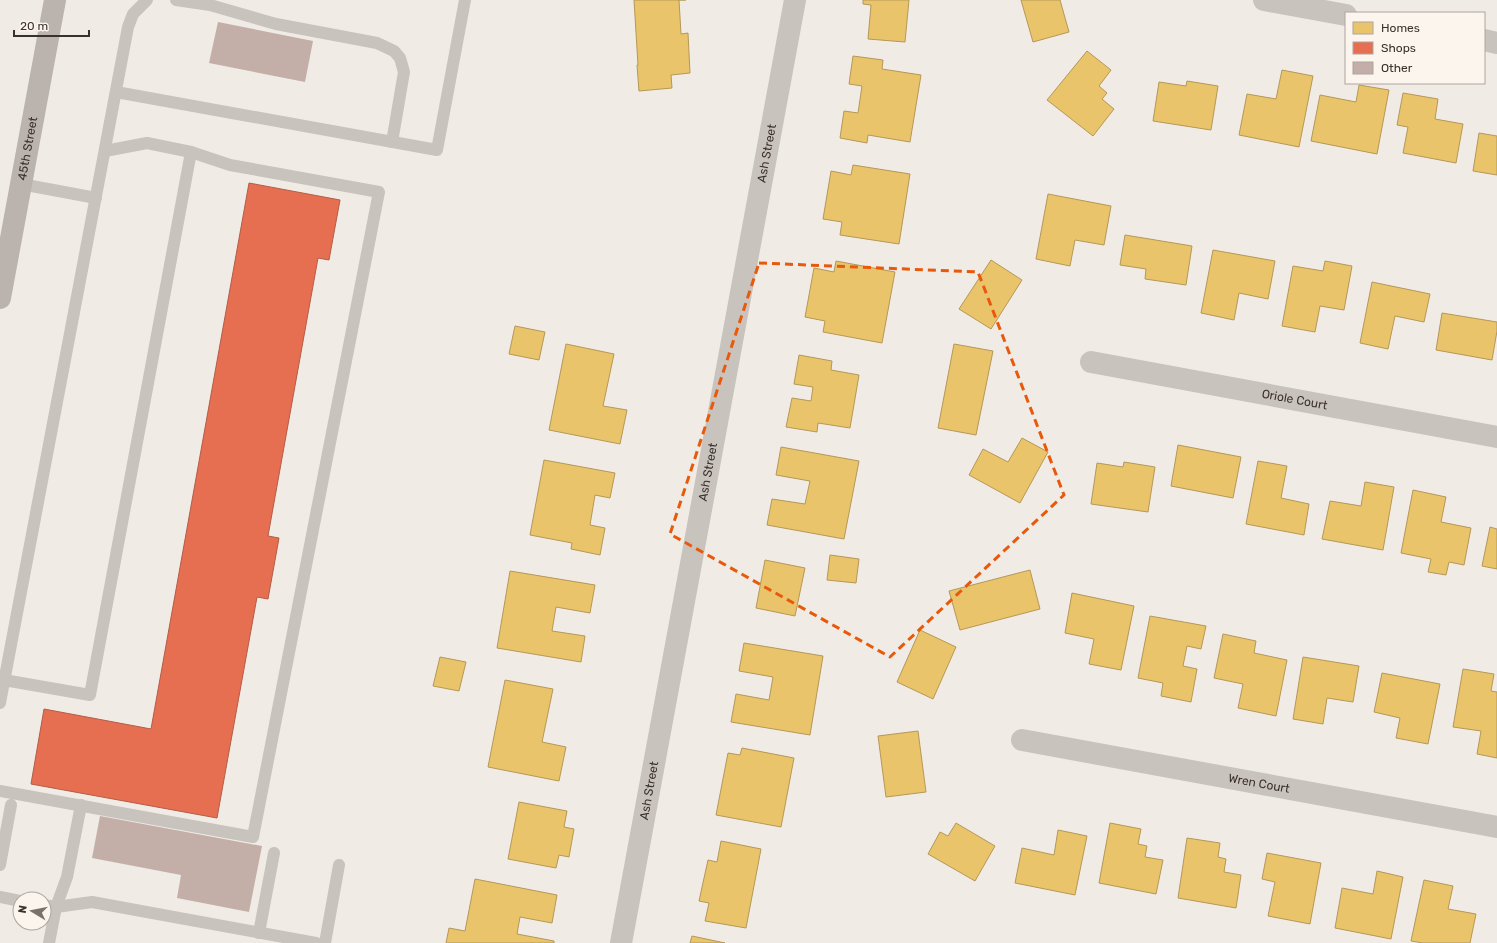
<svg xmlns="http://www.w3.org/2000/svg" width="1497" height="943" font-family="Rubik,sans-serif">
	<rect width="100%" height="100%" fill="#f0ebe5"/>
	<g fill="#e9c46a" stroke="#b59857">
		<polygon points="634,0 686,0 679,0 681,34 688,33 690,73 671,75 672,88 639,91 637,65 638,65"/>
		<polygon points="863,0 909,0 905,42 868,39 871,5 863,4"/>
		<polygon points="1021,0 1060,0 1069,32 1033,42"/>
		<polygon points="1087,51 1111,70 1099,86 1107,93 1102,99 1114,109 1093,136 1047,100"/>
		<polygon points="853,56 883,60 882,69 921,75 910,142 868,135 867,143 840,138 844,111 858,113 862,86 849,84"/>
		<polygon points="1282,70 1313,76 1299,147 1239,135 1247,94 1276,99"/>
		<polygon points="1187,81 1218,86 1211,130 1153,121 1159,82 1186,86"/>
		<polygon points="1359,85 1389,90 1377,154 1311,141 1320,95 1356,102"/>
		<polygon points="1403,93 1438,99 1435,119 1463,124 1456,163 1403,153 1408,127 1397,125"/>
		<polygon points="1479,133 1497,136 1497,175 1473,171"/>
		<polygon points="853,165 910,174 899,244 840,235 842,222 823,219 831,171 851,175"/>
		<polygon points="1048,194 1111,206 1104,245 1075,240 1070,266 1036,259"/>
		<polygon points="1125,235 1192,246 1186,285 1145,279 1146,269 1120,265"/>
		<polygon points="1213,250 1275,261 1268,299 1239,293 1234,320 1201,313"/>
		<polygon points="991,260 1022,280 991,329 959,309"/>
		<polygon points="836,261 895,272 882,343 823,332 825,321 805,317 814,268 834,272"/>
		<polygon points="1325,261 1352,266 1344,310 1320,306 1315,332 1282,326 1293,266 1323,271"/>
		<polygon points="1372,282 1430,294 1424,322 1395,316 1388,349 1360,343"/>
		<polygon points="1442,313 1497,322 1497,331 1492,360 1436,350"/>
		<polygon points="515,326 545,332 539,360 509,354"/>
		<polygon points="566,344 614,354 603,406 627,410 620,444 549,430"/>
		<polygon points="954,344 993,351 976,435 938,428"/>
		<polygon points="799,355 832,361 831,370 859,375 850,428 818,423 817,432 786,427 792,398 811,401 813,387 794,384"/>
		<polygon points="1022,438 1048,452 1020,503 969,475 983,449 1008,462"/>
		<polygon points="1178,445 1241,457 1233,498 1171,486"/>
		<polygon points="781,447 859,461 844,539 767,525 772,499 805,504 810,481 776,475"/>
		<polygon points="544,460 615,473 610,498 595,495 590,525 605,528 600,555 571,549 572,543 530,535"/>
		<polygon points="1258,461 1287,466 1281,498 1309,504 1304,535 1246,524"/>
		<polygon points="1124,462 1155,467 1148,512 1091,504 1097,463 1123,467"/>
		<polygon points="1365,482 1394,487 1383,550 1322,539 1330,501 1361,506"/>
		<polygon points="1413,490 1446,497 1441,522 1471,528 1464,565 1449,562 1446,575 1428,572 1431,559 1401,553"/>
		<polygon points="1490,527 1497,529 1497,569 1482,566"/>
		<polygon points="830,555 859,559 856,583 827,580"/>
		<polygon points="765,560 805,568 795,616 756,608"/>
		<polygon points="1030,570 1040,609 960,630 949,591"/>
		<polygon points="510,571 595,585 590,613 556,607 552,631 585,636 581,662 497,648"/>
		<polygon points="1072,593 1134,606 1121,670 1089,664 1094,639 1065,633"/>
		<polygon points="1150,616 1206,626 1201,649 1187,646 1183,666 1197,669 1191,702 1161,696 1163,683 1138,678"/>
		<polygon points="920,630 956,647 933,699 897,682"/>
		<polygon points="1223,634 1256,641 1254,653 1287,660 1276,716 1238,708 1243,684 1214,678"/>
		<polygon points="744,643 823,656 810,735 731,722 736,694 769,700 773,677 739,671"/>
		<polygon points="440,657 466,662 459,691 433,686"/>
		<polygon points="1303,657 1359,666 1353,702 1327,698 1323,724 1293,719"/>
		<polygon points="1463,669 1494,674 1491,691 1497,692 1497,758 1477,754 1481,731 1453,727"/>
		<polygon points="1382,673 1440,684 1428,744 1396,738 1400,718 1374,712"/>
		<polygon points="505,680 553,689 542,742 566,747 559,781 488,767"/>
		<polygon points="918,731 926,792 886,797 878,736"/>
		<polygon points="742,748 794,758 781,827 716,815 728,753 740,755"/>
		<polygon points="519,802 567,811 564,827 574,829 569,857 559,855 556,868 508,859"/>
		<polygon points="956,823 995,846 975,881 928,854 940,832 948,836"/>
		<polygon points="1110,823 1141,829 1138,844 1147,846 1145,857 1163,860 1156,894 1099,883"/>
		<polygon points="1058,830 1087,836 1075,895 1015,883 1022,848 1054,855"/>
		<polygon points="1187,838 1220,843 1218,857 1226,859 1224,872 1241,875 1236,908 1178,898"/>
		<polygon points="721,841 761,849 746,928 705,921 709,903 699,901 708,860 717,862"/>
		<polygon points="1267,853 1321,863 1310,924 1268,916 1275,882 1262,879"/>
		<polygon points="1377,871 1403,877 1391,939 1335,928 1342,888 1373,894"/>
		<polygon points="475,879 557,895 552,923 520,917 517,934 554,941 554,943 446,943 449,928 465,931"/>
		<polygon points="1424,880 1453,886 1448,909 1476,914 1470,943 1423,943 1411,941"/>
		<polygon points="692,936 725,943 690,943"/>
	</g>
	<polygon fill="#e76f51" stroke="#b35c46" points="249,183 340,200 329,260 318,258 268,536 279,538 268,599 257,597 217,818 31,784 44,709 151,729"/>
	<g fill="#c3afa7">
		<polygon points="218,22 313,41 305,82 209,63"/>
		<polygon points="100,816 262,846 249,912 177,898 181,875 92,858"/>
	</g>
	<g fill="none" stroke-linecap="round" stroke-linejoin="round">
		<g stroke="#c9c3be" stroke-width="12">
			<polyline points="176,0 210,5 276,24 377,43 394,51 400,58 404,72 392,142"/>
			<polyline points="116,92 437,150 465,0"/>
			<polyline points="21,184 96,198"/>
			<polyline points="4,680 90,695 191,152"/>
			<polyline points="0,703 128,27 133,14 147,0"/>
			<polyline points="0,791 253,837 379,192 230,165 191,152 147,143 105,151"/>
			<polyline points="0,865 11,805"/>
			<polyline points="0,897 20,901"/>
			<polyline points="44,905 56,907 92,902 316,943"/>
			<polyline points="259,933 274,853"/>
			<polyline points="49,943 56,907 67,877 81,805"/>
			<polyline points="325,943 339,865"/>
		</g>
		<g stroke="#c9c3be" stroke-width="22">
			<polyline points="1264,0 1346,15"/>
			<polyline points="1484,40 1497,43"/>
			<path id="s1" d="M1091,362L1497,437"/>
			<path id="s2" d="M1022,740L1497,827"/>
			<path id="s3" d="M621,943L795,0"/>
		</g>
		<path stroke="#bab3ae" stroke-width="22" id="s4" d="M0,298L55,0"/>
	</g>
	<path fill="none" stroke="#e8590c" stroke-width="3" stroke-dasharray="8 5" stroke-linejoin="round" d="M759,263L978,272L1064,495L890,657L670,534Z"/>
	<g text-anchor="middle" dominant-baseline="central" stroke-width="4" stroke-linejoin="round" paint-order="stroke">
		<g font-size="12" fill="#3b302b" stroke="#fbf5ee">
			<text stroke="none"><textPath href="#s4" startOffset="152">45th Street</textPath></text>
			<text stroke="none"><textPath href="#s3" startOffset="803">Ash Street</textPath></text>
			<text stroke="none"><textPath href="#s1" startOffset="207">Oriole Court</textPath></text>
			<text stroke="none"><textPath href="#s3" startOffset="479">Ash Street</textPath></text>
			<text stroke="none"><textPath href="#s2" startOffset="241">Wren Court</textPath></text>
			<text stroke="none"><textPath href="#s3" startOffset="155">Ash Street</textPath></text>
		</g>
	</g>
	<rect x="1345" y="12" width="140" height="72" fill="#fbf5ee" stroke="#aea6a0"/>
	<rect x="1353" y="22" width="20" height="12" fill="#e9c46a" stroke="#aea6a0"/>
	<text x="1381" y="32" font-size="12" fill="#3b302b">Homes</text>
	<rect x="1353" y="42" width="20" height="12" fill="#e76f51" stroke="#aea6a0"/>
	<text x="1381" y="52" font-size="12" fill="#3b302b">Shops</text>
	<rect x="1353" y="62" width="20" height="12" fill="#c3afa7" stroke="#aea6a0"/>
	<text x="1381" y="72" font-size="12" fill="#3b302b">Other</text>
	<g transform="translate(32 911) rotate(280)"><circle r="19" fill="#fbf5ee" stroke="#aea6a0"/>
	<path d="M0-3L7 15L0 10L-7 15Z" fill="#7a716c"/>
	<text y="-6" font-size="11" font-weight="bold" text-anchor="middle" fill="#3b302b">N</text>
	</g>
	<path d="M14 30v6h75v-6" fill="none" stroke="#3b302b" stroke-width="2"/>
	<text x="20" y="30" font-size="12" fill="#3b302b" stroke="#fbf5ee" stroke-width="3" paint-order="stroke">20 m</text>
</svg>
